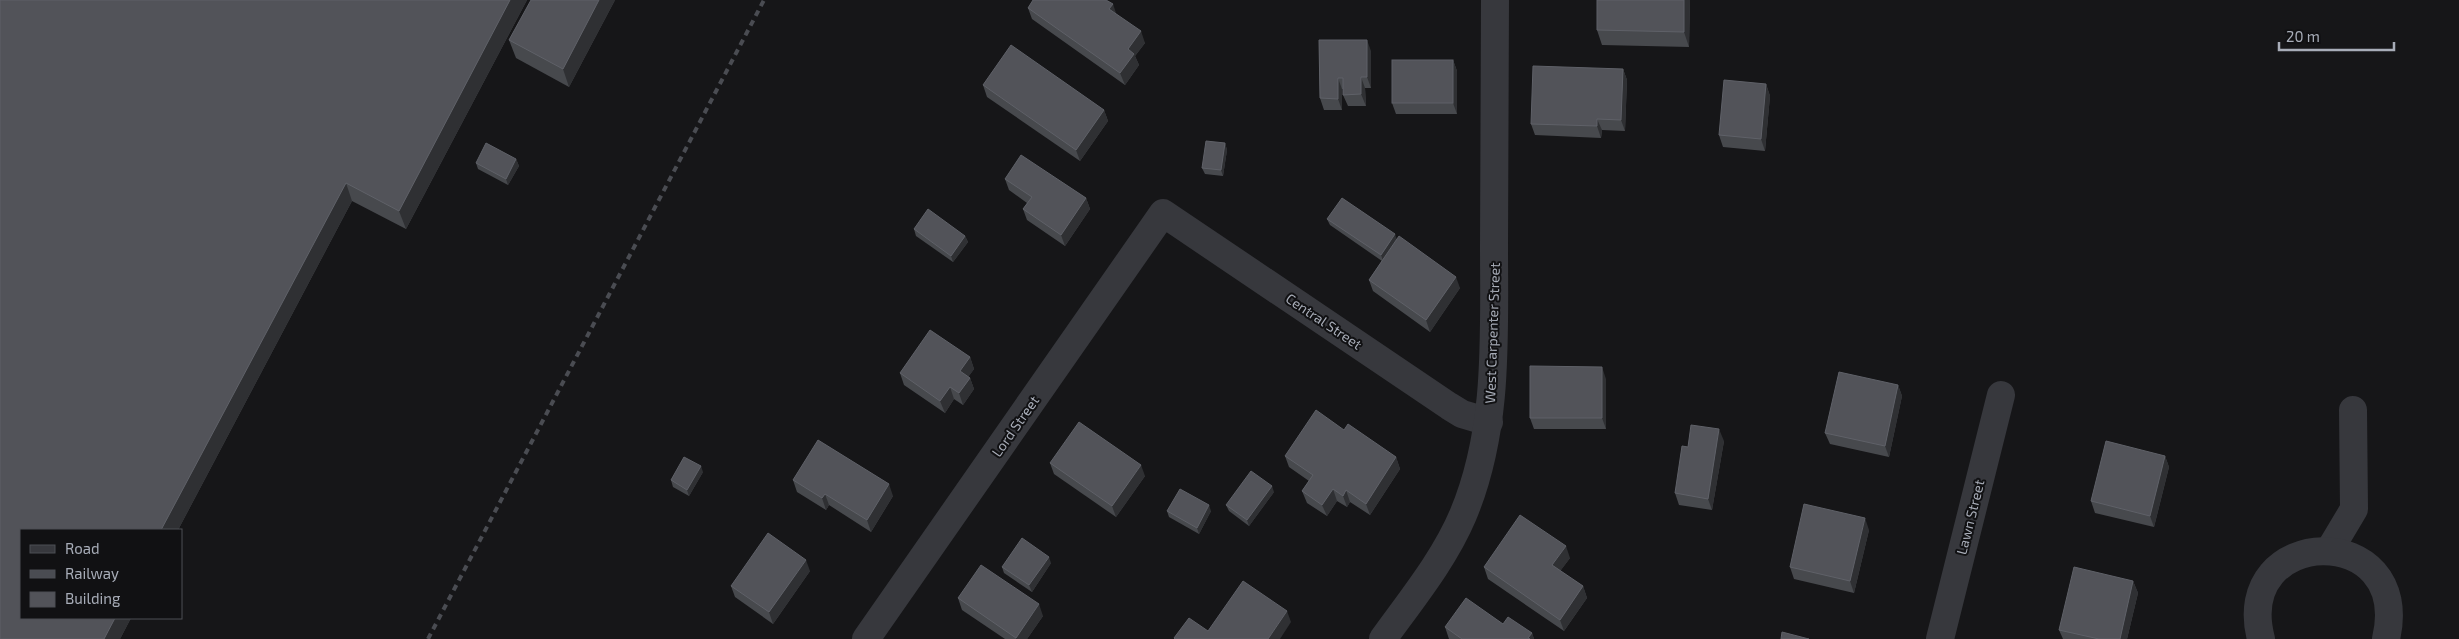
<svg xmlns="http://www.w3.org/2000/svg" width="2459" height="639" font-family="'Exo 2',sans-serif">
	<rect width="100%" height="100%" fill="#161618"/>
	<g fill="none" stroke-linecap="round" stroke-linejoin="round">
		<g stroke="#37383d" stroke-width="28">
			<polyline points="2329,551 2354,509 2353,410"/>
			<polyline points="866,639 1163,213 1449,406 1462,414 1489,422"/>
			<path d="M1383,639C1411,600 1444,560 1463,515C1499,429 1494,337 1494,246C1495,164 1495,82 1495,0"/>
			<polyline points="1940,639 2001,395"/>
			<path d="M2261,639C2231,524 2414,520 2386,639"/>
		</g>
		<polyline stroke="#4a4c52" stroke-width="4" stroke-dasharray="6 5" stroke-linecap="butt" points="428,639 764,0"/>
	</g>
	<g fill="#47494d">
		<polygon points="0,0 527,0 406,229 352,201 178,530 21,530 21,618 131,618 120,639 0,639"/>
		<polygon points="615,0 569,87 516,58 509,40"/>
		<polygon points="1690,0 1689,47 1602,45 1597,30"/>
		<polygon points="1028,8 1116,14 1145,43 1135,56 1139,65 1125,85 1032,19"/>
		<polygon points="1319,40 1371,51 1371,88 1365,88 1366,106 1348,106 1343,95 1343,89 1342,89 1342,110 1324,110 1320,98"/>
		<polygon points="1453,60 1457,71 1457,114 1396,114 1392,103"/>
		<polygon points="1623,69 1627,80 1625,131 1602,130 1601,138 1535,135 1531,124"/>
		<polygon points="1766,84 1770,96 1765,151 1723,147 1719,135"/>
		<polygon points="983,85 1104,110 1108,121 1080,161 987,97"/>
		<polygon points="1225,143 1227,150 1223,176 1205,174 1202,168"/>
		<polygon points="516,159 519,166 508,185 478,169 476,163"/>
		<polygon points="1005,179 1086,198 1090,209 1065,246 1027,220 1023,209 1027,203 1009,190"/>
		<polygon points="1327,219 1397,240 1460,288 1430,332 1373,291 1369,280 1382,261 1330,225"/>
		<polygon points="914,229 965,236 968,242 953,262 916,236"/>
		<polygon points="970,357 974,369 968,377 970,378 974,389 963,405 954,399 945,413 904,385 900,373"/>
		<polygon points="1606,379 1606,429 1534,429 1530,418"/>
		<polygon points="1898,385 1902,396 1889,457 1830,444 1825,433"/>
		<polygon points="1344,430 1396,457 1400,469 1370,515 1350,502 1347,507 1337,501 1327,516 1307,503 1302,491 1309,481 1289,467 1285,456"/>
		<polygon points="1724,441 1712,510 1679,505 1675,493 1688,447"/>
		<polygon points="2165,456 2169,467 2154,527 2095,513 2091,501"/>
		<polygon points="1050,463 1145,476 1116,517 1054,474"/>
		<polygon points="703,472 689,496 673,487 671,480"/>
		<polygon points="793,480 893,496 871,532 829,505 826,510 797,492"/>
		<polygon points="1274,492 1249,526 1229,511 1226,505"/>
		<polygon points="1167,511 1211,511 1199,534 1169,517"/>
		<polygon points="1869,530 1854,593 1794,579 1790,567"/>
		<polygon points="1570,558 1560,571 1583,586 1587,598 1564,631 1488,579 1484,567"/>
		<polygon points="1051,563 1032,592 1004,573 1002,567"/>
		<polygon points="810,571 773,624 735,597 731,586"/>
		<polygon points="2133,581 2138,593 2127,639 2063,639 2059,630"/>
		<polygon points="958,598 1043,616 1027,639 1005,639 962,610"/>
		<polygon points="1503,624 1532,633 1534,639 1449,639 1445,627"/>
	</g>
	<g fill="#2f3033">
		<polygon points="510,0 527,0 406,229 399,211"/>
		<polygon points="599,0 615,0 569,87 563,69"/>
		<polygon points="1684,0 1690,0 1689,47 1684,32"/>
		<polygon points="1113,4 1117,16 1109,9"/>
		<polygon points="1141,31 1145,43 1135,56 1139,65 1125,85 1120,73 1128,49"/>
		<polygon points="1367,40 1371,51 1371,88 1367,77"/>
		<polygon points="1453,60 1457,71 1457,114 1453,103"/>
		<polygon points="1623,69 1627,80 1625,131 1621,120"/>
		<polygon points="1361,77 1365,88 1366,106 1361,94"/>
		<polygon points="1338,78 1342,89 1342,110 1338,99"/>
		<polygon points="1766,84 1770,96 1765,151 1761,139"/>
		<polygon points="1104,110 1108,121 1080,161 1076,150"/>
		<polygon points="1597,119 1602,130 1601,138 1597,126"/>
		<polygon points="1225,143 1227,150 1223,176 1221,170"/>
		<polygon points="516,159 519,166 508,185 506,179"/>
		<polygon points="346,183 352,201 178,530 161,530"/>
		<polygon points="1086,198 1090,209 1065,246 1061,235"/>
		<polygon points="1395,234 1397,240 1383,261 1381,255"/>
		<polygon points="965,236 968,242 953,262 951,256"/>
		<polygon points="1456,277 1460,288 1430,332 1426,320"/>
		<polygon points="970,357 974,369 964,383 960,371"/>
		<polygon points="1602,367 1606,379 1606,429 1602,418"/>
		<polygon points="970,378 974,389 963,405 959,393"/>
		<polygon points="1898,385 1902,396 1889,457 1885,446"/>
		<polygon points="950,387 954,399 945,413 940,401"/>
		<polygon points="1719,429 1724,441 1712,510 1708,499"/>
		<polygon points="2165,456 2169,467 2154,527 2150,516"/>
		<polygon points="1396,457 1400,469 1370,515 1366,504"/>
		<polygon points="1141,465 1145,476 1116,517 1112,506"/>
		<polygon points="701,466 703,472 689,496 687,490"/>
		<polygon points="889,484 893,496 871,532 867,520"/>
		<polygon points="1272,486 1274,492 1249,526 1247,520"/>
		<polygon points="1333,489 1337,501 1327,516 1322,505"/>
		<polygon points="1346,490 1350,502 1347,507 1343,496"/>
		<polygon points="825,494 829,505 826,510 822,498"/>
		<polygon points="1209,505 1211,511 1199,534 1197,528"/>
		<polygon points="1865,518 1869,530 1854,593 1850,581"/>
		<polygon points="1566,546 1570,558 1556,577 1552,565"/>
		<polygon points="1049,557 1051,563 1032,592 1029,585"/>
		<polygon points="806,560 810,571 773,624 769,612"/>
		<polygon points="2133,581 2138,593 2127,639 2120,639"/>
		<polygon points="1583,586 1587,598 1564,631 1560,620"/>
		<polygon points="1039,604 1043,616 1027,639 1016,639 1016,638"/>
		<polygon points="1287,611 1291,622 1280,639 1268,639"/>
		<polygon points="115,618 131,618 120,639 104,639"/>
		<polygon points="1532,633 1534,639 1529,639 1528,638"/>
	</g>
	<g fill="#525359" stroke="#5f6168">
		<polygon points="0,0 510,0 399,211 346,183 161,530 21,530 21,618 115,618 104,639 0,639"/>
		<polygon points="531,0 599,0 563,69 509,40"/>
		<polygon points="1033,0 1106,0 1113,4 1109,9 1141,31 1128,49 1134,54 1120,73 1028,8"/>
		<polygon points="1597,0 1684,0 1684,32 1597,30"/>
		<polygon points="1319,40 1367,40 1367,77 1361,77 1361,94 1343,95 1343,78 1338,78 1338,99 1320,98"/>
		<polygon points="1011,45 1104,110 1076,150 983,85"/>
		<rect x="1392" y="60" width="61" height="43"/>
		<polygon points="1533,66 1623,69 1621,120 1597,119 1597,126 1531,124"/>
		<polygon points="1724,80 1766,84 1761,139 1719,135"/>
		<polygon points="1206,141 1225,143 1221,170 1202,168"/>
		<polygon points="486,143 516,159 506,179 476,163"/>
		<polygon points="1021,155 1086,198 1061,235 1023,209 1032,197 1005,179"/>
		<polygon points="1342,198 1395,234 1381,255 1327,219"/>
		<polygon points="928,209 965,236 951,256 914,229"/>
		<polygon points="1399,236 1456,277 1426,320 1369,280"/>
		<polygon points="930,330 970,357 960,371 970,378 959,393 950,387 940,401 900,373"/>
		<polygon points="1530,366 1602,367 1602,418 1530,418"/>
		<polygon points="1839,372 1898,385 1885,446 1825,433"/>
		<polygon points="1316,410 1344,430 1348,424 1396,457 1366,504 1346,490 1343,496 1333,489 1322,505 1302,491 1313,475 1285,456"/>
		<polygon points="1079,422 1141,465 1112,506 1050,463"/>
		<polygon points="1691,425 1719,429 1708,499 1675,493 1682,446 1688,447"/>
		<polygon points="818,440 889,484 867,520 825,494 822,498 793,480"/>
		<polygon points="2106,441 2165,456 2150,516 2091,501"/>
		<polygon points="684,457 701,466 687,490 671,480"/>
		<polygon points="1251,471 1272,486 1247,520 1226,505"/>
		<polygon points="1180,489 1209,505 1197,528 1167,511"/>
		<polygon points="1804,504 1865,518 1850,581 1790,567"/>
		<polygon points="1520,515 1566,546 1552,565 1583,586 1560,620 1484,567"/>
		<polygon points="768,533 806,560 769,612 731,586"/>
		<polygon points="1022,538 1049,557 1029,585 1002,567"/>
		<polygon points="981,565 1039,604 1016,638 958,598"/>
		<polygon points="2074,567 2133,581 2120,639 2099,639 2059,630"/>
		<polygon points="1243,581 1287,611 1268,639 1175,639 1174,638 1189,618 1208,631"/>
		<polygon points="1466,598 1503,624 1508,617 1532,633 1528,638 1530,639 1462,639 1445,627"/>
		<polygon points="1782,632 1809,639 1781,639"/>
	</g>
	<g text-anchor="middle" dominant-baseline="central" stroke-width="4" stroke-linejoin="round" paint-order="stroke">
		<g font-size="14" fill="#a8adb8" stroke="#111113">
			<text transform="translate(1324 321) rotate(34)">Central Street</text>
			<text transform="translate(1492 333) rotate(-88)">West Carpenter Street</text>
			<text transform="translate(1015 426) rotate(-55)">Lord Street</text>
			<text transform="translate(1970 517) rotate(-76)">Lawn Street</text>
		</g>
	</g>
	<rect x="20" y="529" width="162" height="90" fill="#111113" stroke="#4d4f55"/>
	<rect x="30" y="545" width="25" height="8" fill="#37383d" stroke="#4d4f55"/>
	<text x="65" y="554" font-size="15" fill="#a8adb8">Road</text>
	<rect x="30" y="570" width="25" height="8" fill="#4a4c52" stroke="#4d4f55"/>
	<text x="65" y="579" font-size="15" fill="#a8adb8">Railway</text>
	<rect x="30" y="592" width="25" height="15" fill="#525359" stroke="#4d4f55"/>
	<text x="65" y="604" font-size="15" fill="#a8adb8">Building</text>
	<path d="M2279 42v8h115v-8" fill="none" stroke="#a8adb8" stroke-width="2.5"/>
	<text x="2286" y="42" font-size="15" fill="#a8adb8" stroke="#111113" stroke-width="4" paint-order="stroke">20 m</text>
</svg>
